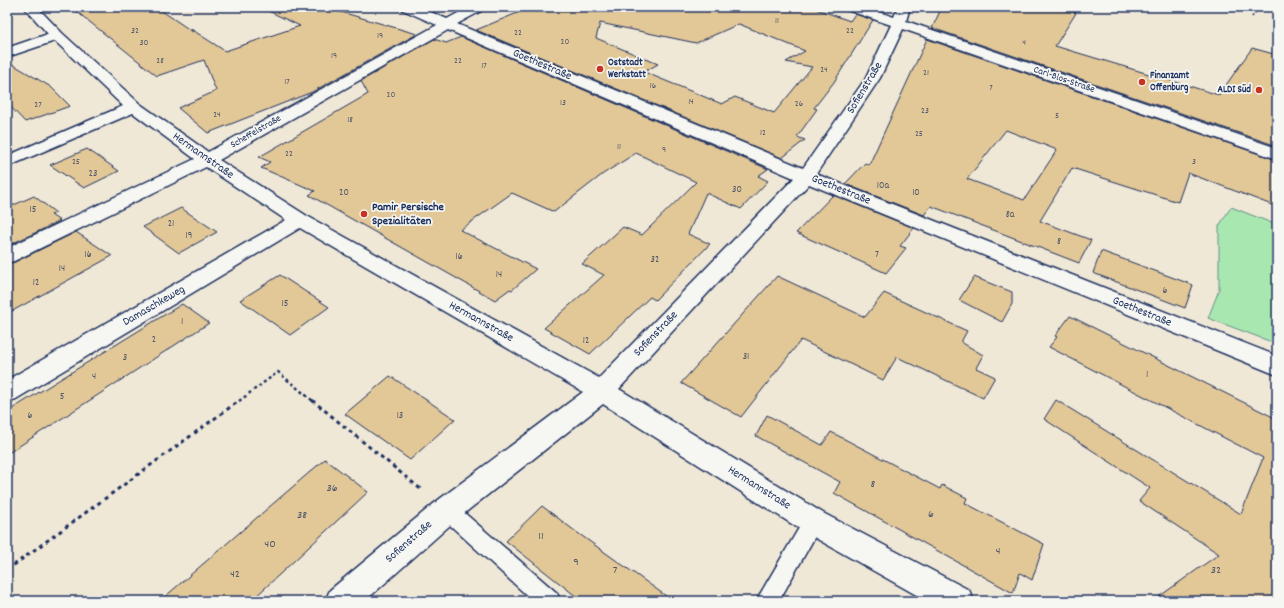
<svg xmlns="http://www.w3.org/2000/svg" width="1284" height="608" font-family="Dekko,sans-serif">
	<rect width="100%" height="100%" fill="#f0e8d7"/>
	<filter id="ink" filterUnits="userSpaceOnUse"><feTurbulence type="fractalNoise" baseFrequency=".025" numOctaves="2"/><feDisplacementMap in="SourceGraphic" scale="8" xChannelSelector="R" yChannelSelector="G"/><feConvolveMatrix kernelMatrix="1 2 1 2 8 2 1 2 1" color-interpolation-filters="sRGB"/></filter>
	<g filter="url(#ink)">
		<polygon fill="#a8e8b0" stroke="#628c87" points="1231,207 1277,225 1277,344 1208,318 1219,290 1219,226"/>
		<g fill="#e2c797" stroke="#1b2f5e" fill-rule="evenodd">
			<polygon points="71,7 156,7 193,32 191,29 225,51 300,26 260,7 324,7 417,34 312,92 208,133 178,108 216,91 204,60 157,76"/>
			<path d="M532,7H811L850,21L855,14L873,20L834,82L814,108L817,109L797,137L805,140L782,158L476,30ZM600,23L696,43L739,24L805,51L786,62L812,67L774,113L735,97L722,104L644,72L658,64L596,38Z"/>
			<polygon points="942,7 983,11 986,7 1051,7 1076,13 1055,46 1219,95 1252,48 1277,55 1277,146 932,28"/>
			<polygon points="461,37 768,169 758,176 768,181 741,209 706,193 688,234 710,244 655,300 650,297 590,354 544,328 604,275 582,264 623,227 642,235 696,182 636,153 603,174 554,212 512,193 460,230 536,269 512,290 510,289 495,300 309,195 315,191 261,168 270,162 259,157 368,94 361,81 434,39 446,43"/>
			<path d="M927,39L1277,160V207L1188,173L1178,202L1072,168L1040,221L1091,240L1079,263L931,206L924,215L845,184L865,163L869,165ZM1006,130L1057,150L1024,200L967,179Z"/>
			<polygon points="7,61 51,87 70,106 25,122 7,103"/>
			<polygon points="87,149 119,171 84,188 50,165"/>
			<polygon points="833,195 914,228 900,246 906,248 886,273 796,233"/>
			<polygon points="34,196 56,213 51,215 60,221 7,246 7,208"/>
			<polygon points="181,208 217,232 179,253 143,227"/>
			<polygon points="76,232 112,256 7,314 7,264 15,262"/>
			<polygon points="1101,251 1193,285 1185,308 1093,273"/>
			<polygon points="280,275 329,307 290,335 240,300"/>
			<polygon points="777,276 865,317 884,293 967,331 961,342 983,355 976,368 995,377 983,398 897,357 883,380 801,340 741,417 681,383"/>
			<polygon points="974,277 1012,292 1012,304 1002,322 959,300"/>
			<polygon points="182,304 209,323 7,454 7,412"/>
			<polygon points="1070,316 1277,419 1277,601 1153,601 1219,554 1139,501 1150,488 1044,419 1056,400 1241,514 1263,458 1049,347 1057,337 1055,336"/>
			<polygon points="390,376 455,419 410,460 345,414"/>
			<polygon points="767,415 822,445 831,432 940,489 942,485 967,498 965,503 1044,544 1032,580 1020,573 1013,593 834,493 840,482 756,436"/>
			<polygon points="325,459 368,492 251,601 160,601"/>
			<polygon points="542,506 575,531 673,601 582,601 506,541"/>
		</g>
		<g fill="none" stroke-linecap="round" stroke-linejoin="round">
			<g stroke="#1b2f5e" stroke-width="3">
				<g id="lane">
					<polygon points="447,501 454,504 557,593 560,601 533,601 440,516 437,510 440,504"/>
					<polygon points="813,513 820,516 823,522 779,601 756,601 806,516"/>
				</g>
			</g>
			<g stroke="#1b2f5e" stroke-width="3">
				<path id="street" d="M24,7H37L62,33L140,104L208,152L437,25L403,10L402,7H419L447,19L469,7H484L483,10L457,24L803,168L866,78L891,25L847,10L846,7H864L894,17L898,7H910L906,21L1277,148V159L903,29L880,78L816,174L1277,356V375L809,184L619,389L823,513L969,590L974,601H927L803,531L603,404L457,519L365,601H325L330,590L437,501L583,392L300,228L16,399L7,402V380L286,220L206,167L14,261L7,263V248L195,159L133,113L7,167V156L123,106L55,41L7,57V48L48,34ZM448,30L794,178L599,378L307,216L219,160Z"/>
			</g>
			<g stroke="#1b2f5e" stroke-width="1.5" stroke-dasharray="2 2" stroke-linecap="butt">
				<polyline points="1259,7 1277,11"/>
				<polyline points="1252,17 1259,7"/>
			</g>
			<polyline stroke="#1b2f5e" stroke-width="2.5" stroke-dasharray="3 3" stroke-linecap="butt" points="239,401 278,372 313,401"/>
			<g stroke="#1b2f5e" stroke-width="3" stroke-dasharray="4 4" stroke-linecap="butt">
				<polyline points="312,400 423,491"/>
				<polyline points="7,570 240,400"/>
			</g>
			<use href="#lane" fill="#f6f6f2" fill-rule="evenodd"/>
			<use href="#street" fill="#f6f6f2" fill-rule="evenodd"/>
		</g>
	</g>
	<g fill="#c8321e" stroke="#f6f6f2" stroke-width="1.5">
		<circle cx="600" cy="69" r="4"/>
		<circle cx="1142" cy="82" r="4"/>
		<circle cx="1259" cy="90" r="4"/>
		<circle cx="364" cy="214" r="4"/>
	</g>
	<g text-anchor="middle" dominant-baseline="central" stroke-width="3.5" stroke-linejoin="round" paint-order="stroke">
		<g font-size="9" fill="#4d556c">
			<text x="777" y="21">11</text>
			<text x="135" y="31">32</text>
			<text x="850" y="31">22</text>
			<text x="518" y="33">22</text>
			<text x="380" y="36">19</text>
			<text x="565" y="42">20</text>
			<text x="144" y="43">30</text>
			<text x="1024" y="43">4</text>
			<text x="334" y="56">19</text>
			<text x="160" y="61">28</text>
			<text x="458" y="61">22</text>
			<text x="484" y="66">17</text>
			<text x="824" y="70">24</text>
			<text x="926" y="73">21</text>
			<text x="287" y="82">17</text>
			<text x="653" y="86">16</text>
			<text x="991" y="88">7</text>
			<text x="391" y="95">20</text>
			<text x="691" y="102">14</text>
			<text x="563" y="103">13</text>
			<text x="799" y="104">26</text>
			<text x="38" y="105">27</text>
			<text x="925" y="111">23</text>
			<text x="217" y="115">24</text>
			<text x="1057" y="116">5</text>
			<text x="350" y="120">18</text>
			<text x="763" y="133">12</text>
			<text x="919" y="134">25</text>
			<text x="619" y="147">11</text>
			<text x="664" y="150">9</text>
			<text x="289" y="154">22</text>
			<text x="76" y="162">25</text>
			<text x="1194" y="162">3</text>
		</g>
		<g font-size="10" font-weight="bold" fill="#1b2f5e" stroke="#f6f6f2" text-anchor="start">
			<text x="608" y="63">Oststadt<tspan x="608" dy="12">Werkstatt</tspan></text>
			<text x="1150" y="76">Finanzamt<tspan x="1150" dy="12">Offenburg</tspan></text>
			<text x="1251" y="90" text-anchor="end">ALDI Süd</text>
		</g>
		<g font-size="10" fill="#1b2f5e" stroke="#f6f6f2">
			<text transform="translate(1064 80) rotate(19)">Carl-Blos-Straße</text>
			<text transform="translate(256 132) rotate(-30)">Scheffelstraße</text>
		</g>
		<g font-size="10" fill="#4d556c">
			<text x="93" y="174">23</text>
			<text x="883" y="186">10a</text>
			<text x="737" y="190">30</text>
			<text x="344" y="193">20</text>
			<text x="916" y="193">10</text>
			<text x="33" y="210">15</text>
			<text x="1010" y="215">8a</text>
			<text x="171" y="224">21</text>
			<text x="189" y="236">19</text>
			<text x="1059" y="242">8</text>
			<text x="88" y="255">16</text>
			<text x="877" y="255">7</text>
			<text x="459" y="257">16</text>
			<text x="655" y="260">32</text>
			<text x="62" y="269">14</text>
			<text x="499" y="275">14</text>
			<text x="36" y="283">12</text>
			<text x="1165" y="291">6</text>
			<text x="285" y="304">15</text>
			<text x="182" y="322">1</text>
			<text x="154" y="340">2</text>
			<text x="586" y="341">12</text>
			<text x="746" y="357">31</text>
			<text x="125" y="358">3</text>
			<text x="1147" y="375">1</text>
			<text x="94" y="377">4</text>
			<text x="62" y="397">5</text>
			<text x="30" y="416">6</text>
			<text x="400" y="416">13</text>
		</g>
		<g font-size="12" fill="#1b2f5e" stroke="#f6f6f2">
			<text transform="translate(542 65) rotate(23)">Goethestraße</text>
			<text transform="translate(865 88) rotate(-59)">Sofienstraße</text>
			<text transform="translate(203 156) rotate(35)">Hermannstraße</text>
			<text transform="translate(841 190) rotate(22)">Goethestraße</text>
			<text transform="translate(154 306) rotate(-30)">Damaschkeweg</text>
			<text transform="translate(1142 312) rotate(22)">Goethestraße</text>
			<text transform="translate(481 322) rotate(29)">Hermannstraße</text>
			<text transform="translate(656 334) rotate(-46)">Sofienstraße</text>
			<text transform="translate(759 488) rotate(32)">Hermannstraße</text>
			<text transform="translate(409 542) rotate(-41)">Sofienstraße</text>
		</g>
		<g font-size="12" font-weight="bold" fill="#1b2f5e" stroke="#f6f6f2" text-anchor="start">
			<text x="372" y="207">Pamir Persische<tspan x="372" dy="14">Spezialitäten</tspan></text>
		</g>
		<g font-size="12" fill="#4d556c">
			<text x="873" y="484">8</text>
			<text x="332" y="488">36</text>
			<text x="931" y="514">6</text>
			<text x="302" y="515">38</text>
			<text x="541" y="536">11</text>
			<text x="270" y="544">40</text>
			<text x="998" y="551">4</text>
			<text x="576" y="562">9</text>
			<text x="615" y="570">7</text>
			<text x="1216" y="570">32</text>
			<text x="235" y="574">42</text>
		</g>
	</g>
	<rect width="1284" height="608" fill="none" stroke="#f6f6f2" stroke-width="24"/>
	<rect x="12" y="12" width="1260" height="584" fill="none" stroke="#1b2f5e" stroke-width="1.5" filter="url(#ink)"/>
</svg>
